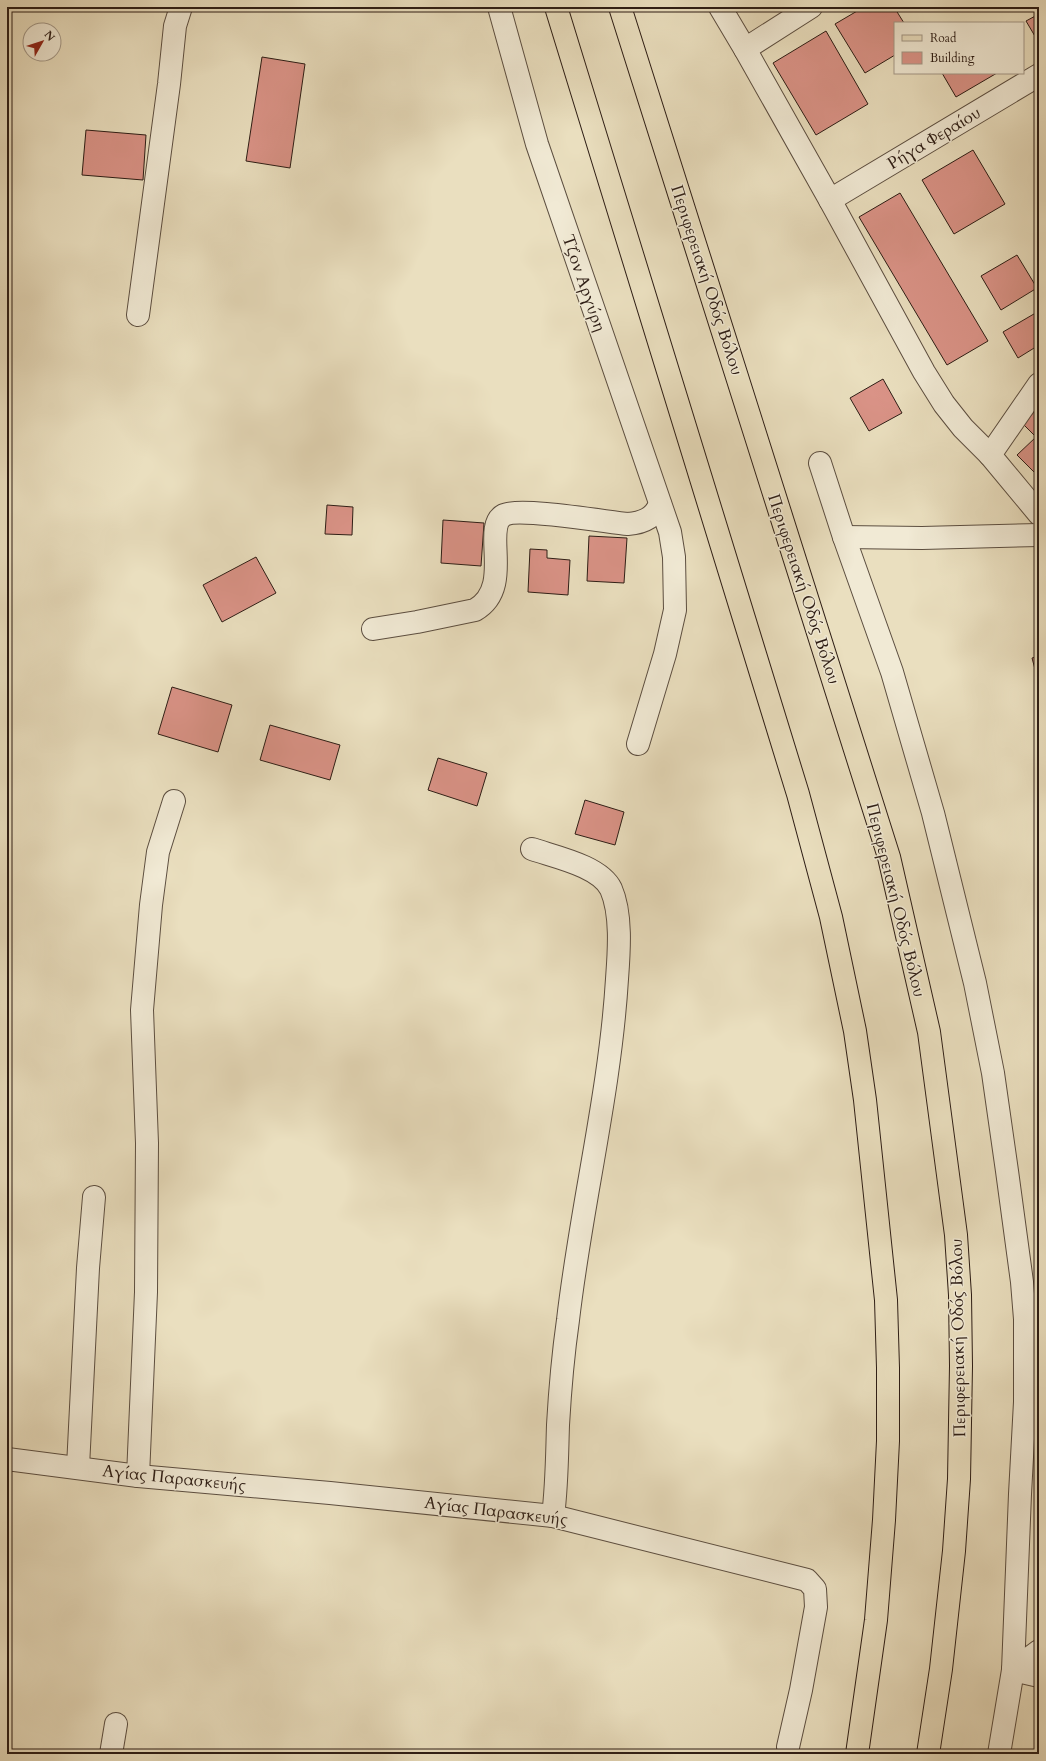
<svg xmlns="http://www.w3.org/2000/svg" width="1046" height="1761" font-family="Cardo,serif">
	<rect width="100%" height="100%" fill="#eadfbf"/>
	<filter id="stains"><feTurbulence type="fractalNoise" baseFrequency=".005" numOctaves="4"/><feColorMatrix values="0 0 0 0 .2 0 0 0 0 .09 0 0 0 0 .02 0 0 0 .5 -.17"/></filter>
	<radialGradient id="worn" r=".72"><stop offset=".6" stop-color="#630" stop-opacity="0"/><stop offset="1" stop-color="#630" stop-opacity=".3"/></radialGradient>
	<g fill="#da9387" stroke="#2d1d15">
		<polygon points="864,7 894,7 904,23 895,23 895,55 865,73 835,24"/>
		<polygon points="1039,14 1039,43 1026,21"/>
		<polygon points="826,31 868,104 816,135 773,63"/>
		<polygon points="262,57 305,64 290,168 246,161"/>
		<polygon points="942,73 997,73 956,97"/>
		<polygon points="86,130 146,135 143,180 82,175"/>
		<polygon points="973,150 1005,204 954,234 922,180"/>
		<polygon points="900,193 988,341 947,365 859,217"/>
		<polygon points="1017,255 1037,288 1001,310 981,276"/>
		<polygon points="1039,311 1039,345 1018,358 1003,332"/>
		<polygon points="883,379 902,413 869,431 850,398"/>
		<polygon points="1034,412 1039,418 1039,477 1017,455 1036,437 1023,424"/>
		<polygon points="327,505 353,507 352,535 325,534"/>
		<polygon points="443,520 484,523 481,566 441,563"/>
		<polygon points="589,536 627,538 624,583 587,581"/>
		<polygon points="530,549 547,550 547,558 570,560 568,595 528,592"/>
		<polygon points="256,557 276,593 222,622 203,585"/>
		<polygon points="1039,656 1039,684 1032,658"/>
		<polygon points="172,687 232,705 218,752 158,734"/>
		<polygon points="270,725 340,745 330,780 260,760"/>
		<polygon points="438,758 487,773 477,806 428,790"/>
		<polygon points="585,800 624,812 615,845 575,834"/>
	</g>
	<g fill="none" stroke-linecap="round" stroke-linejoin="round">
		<g stroke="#5c4e40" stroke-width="24">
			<g id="minor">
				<polyline points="499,7 537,144 670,532 674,557 675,610 665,654 638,744"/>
				<polyline points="720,7 745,49 830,200 924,372 944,404 963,428 990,455 1039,514"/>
				<polyline points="745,49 811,7"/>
				<polyline points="830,200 1039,75"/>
				<polyline points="138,315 169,84 175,26 181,7"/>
				<polyline points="990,455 1039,384"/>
				<polyline points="820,463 844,537 892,672 933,813 975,983 993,1073 1007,1171 1022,1282 1025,1319 1025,1402 1020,1494 1013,1670 999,1754"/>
				<polyline points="844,537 922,538 1039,535"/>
				<path d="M373,629L417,622L475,610C515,587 481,527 504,515C519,507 607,522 628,524C643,523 654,518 660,504"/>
				<path d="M532,849C555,857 600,866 611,889C622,914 619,952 617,979C610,1094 581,1206 568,1320C563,1355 560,1390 558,1425C557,1455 557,1485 553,1516"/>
				<polyline points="7,1459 138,1476 330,1493 553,1516 807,1580 815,1589 816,1607 801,1690 788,1747"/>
				<polyline points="78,1467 88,1268 94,1197"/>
				<polyline points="138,1476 146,1292 147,1143 142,1010 151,905 158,852 174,801"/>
				<polyline points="1013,1670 1039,1651"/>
				<polyline points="1013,1670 1039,1676"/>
				<polyline points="111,1754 116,1724"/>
			</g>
		</g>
		<g stroke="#2d1d15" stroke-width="24">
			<g id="major">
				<polyline points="556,7 798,794 831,917 855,1031 865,1100 886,1300 888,1368 888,1441 884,1520 876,1620 857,1754"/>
				<polyline points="620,7 889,857 929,1032 956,1235 960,1295 961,1366 959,1479 954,1551 941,1669 928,1754"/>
			</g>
		</g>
		<use href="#minor" stroke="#f1ead5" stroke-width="22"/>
		<use href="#major" stroke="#eadfbf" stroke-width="22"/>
	</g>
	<g text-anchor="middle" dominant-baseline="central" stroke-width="3" stroke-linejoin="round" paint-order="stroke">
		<g font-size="17" fill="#2d1d15" stroke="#f1ead5">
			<text transform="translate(934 138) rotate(-31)">Ρήγα Φεραίου</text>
			<text transform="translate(707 280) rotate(72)">Περιφερειακή Οδός Βόλου</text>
			<text transform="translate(584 283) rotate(71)">Τζον Αργύρη</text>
			<text transform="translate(804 589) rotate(72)">Περιφερειακή Οδός Βόλου</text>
			<text transform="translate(896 900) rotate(76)">Περιφερειακή Οδός Βόλου</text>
			<text transform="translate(958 1338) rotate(-91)">Περιφερειακή Οδός Βόλου</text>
			<text transform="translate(174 1478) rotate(6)">Αγίας Παρασκευής</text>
			<text transform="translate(496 1511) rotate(7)">Αγίας Παρασκευής</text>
		</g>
	</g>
	<rect width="1046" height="1761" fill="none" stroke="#eadfbf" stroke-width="24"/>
	<rect x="8" y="8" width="1030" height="1745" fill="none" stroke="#2d1d15" stroke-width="2"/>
	<rect x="12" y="12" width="1022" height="1737" fill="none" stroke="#2d1d15"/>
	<rect x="894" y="22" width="130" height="52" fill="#f1ead5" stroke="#a39888"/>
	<rect x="902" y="35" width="20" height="6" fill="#eadfbf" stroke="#a39888"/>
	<text x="930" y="42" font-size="12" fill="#2d1d15">Road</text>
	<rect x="902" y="52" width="20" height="12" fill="#da9387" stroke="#a39888"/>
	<text x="930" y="62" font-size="12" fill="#2d1d15">Building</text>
	<g transform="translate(42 42) rotate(51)"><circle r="19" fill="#f1ead5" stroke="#a39888"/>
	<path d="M0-3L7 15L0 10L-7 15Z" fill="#8f2418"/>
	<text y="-6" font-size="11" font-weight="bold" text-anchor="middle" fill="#2d1d15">N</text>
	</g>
	<rect width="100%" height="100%" filter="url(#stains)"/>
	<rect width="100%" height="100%" fill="url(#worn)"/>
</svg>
